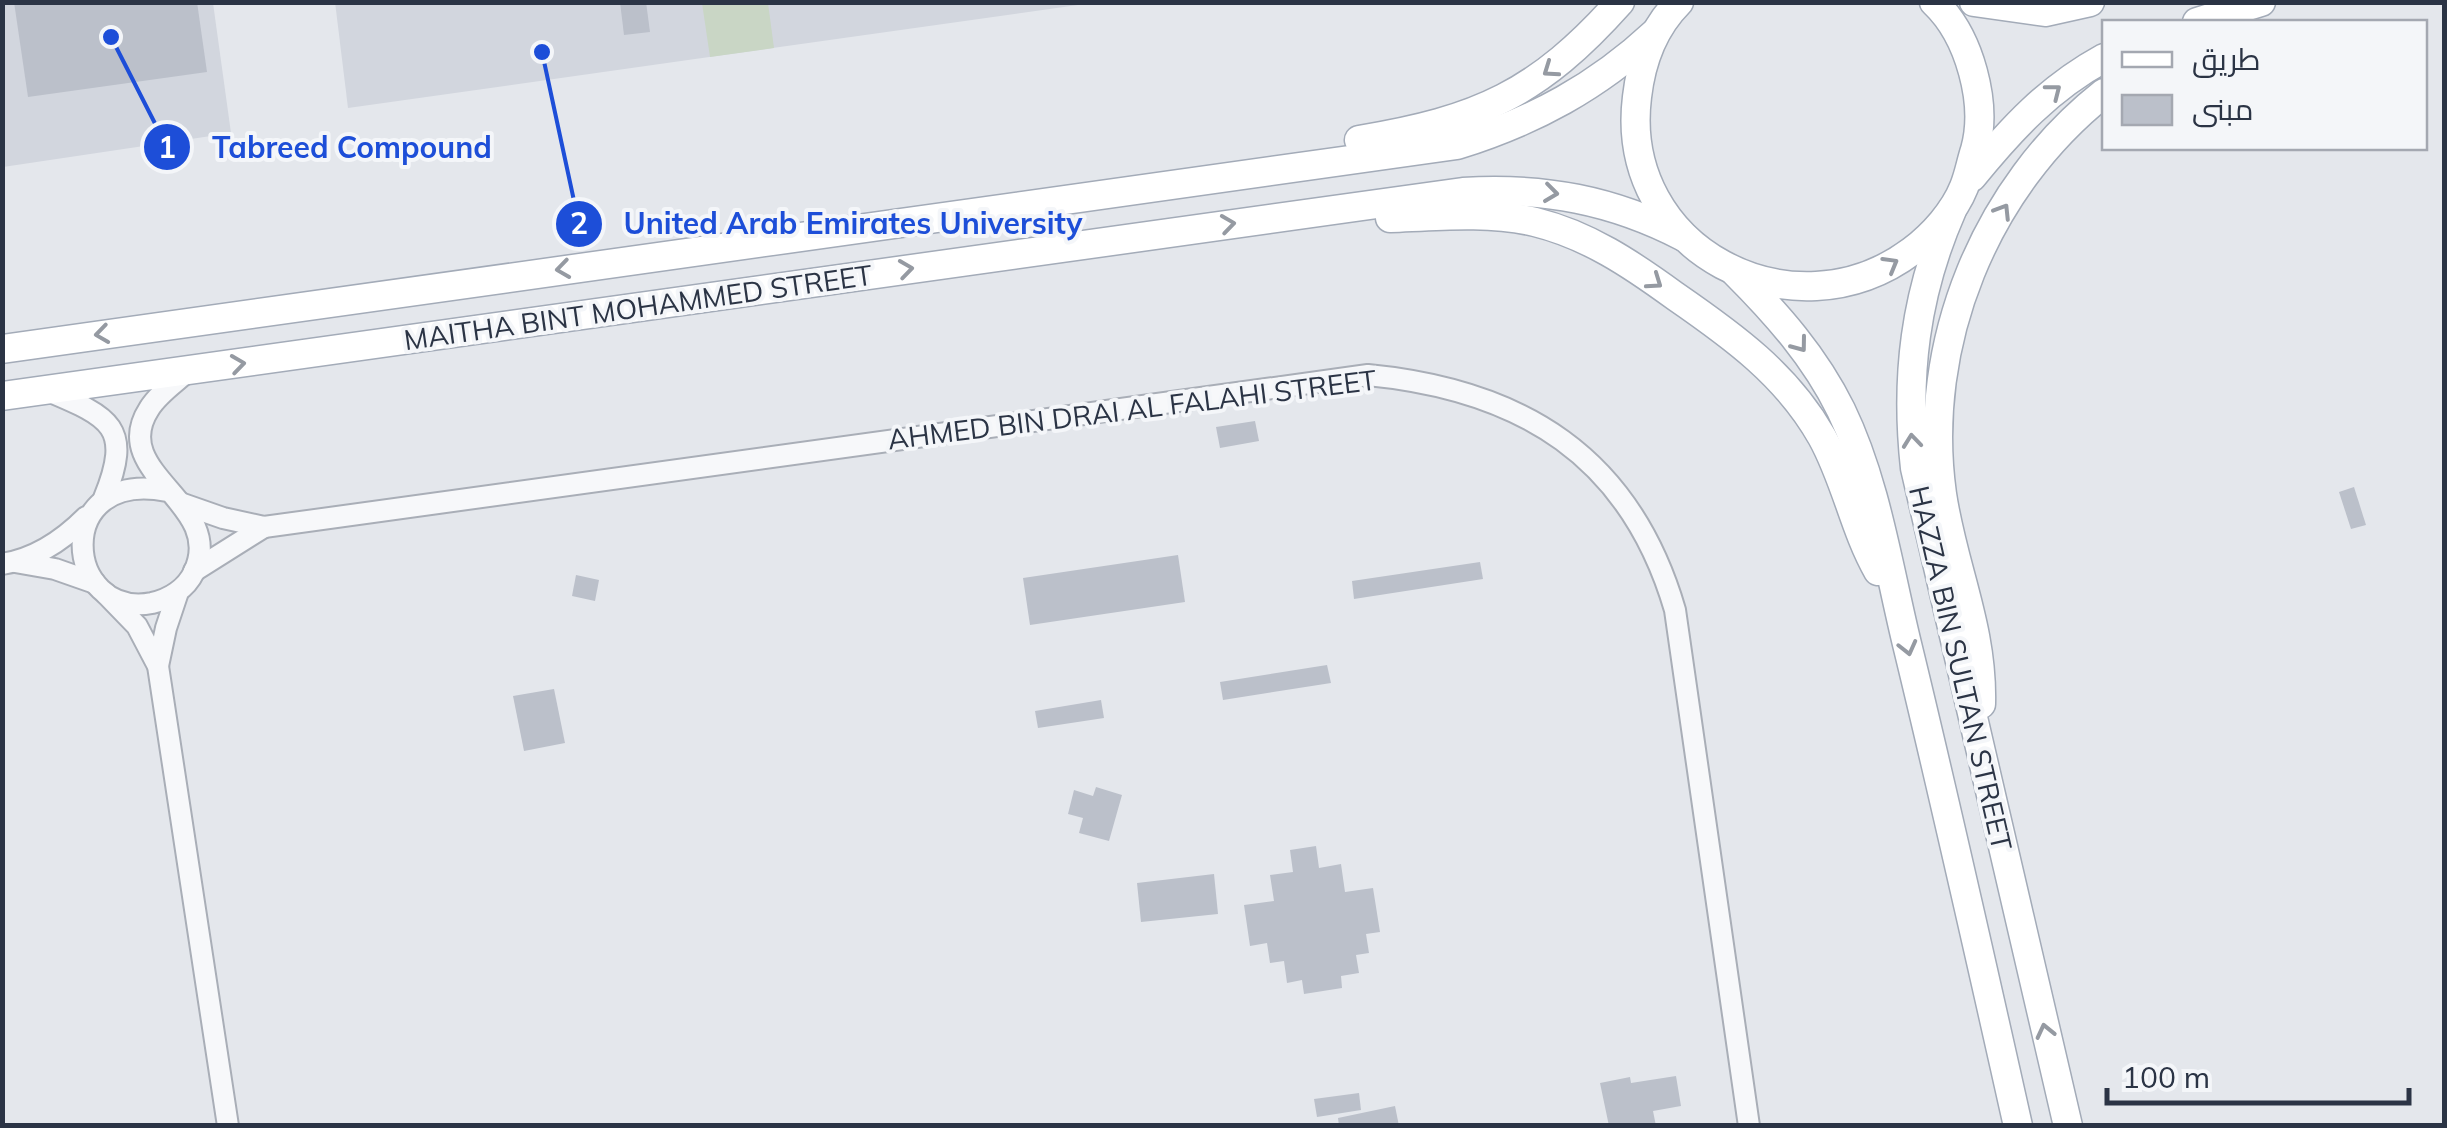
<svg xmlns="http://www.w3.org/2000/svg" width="2447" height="1128" font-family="Mulish,Cairo,sans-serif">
	<rect width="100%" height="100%" fill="#e4e7ec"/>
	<g fill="#d2d6de">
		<polygon points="335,2 1092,3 348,108"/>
		<polygon points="3,3 213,3 231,133 3,167"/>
	</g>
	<polygon fill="#c9d6c5" points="702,3 768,3 774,48 710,57"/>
	<g fill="#bbc0ca">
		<polygon points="14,2 197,2 207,72 28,97"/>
		<polygon points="620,2 646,2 650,32 624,35"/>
		<polygon points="1255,421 1259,441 1220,448 1216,427"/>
		<polygon points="2354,487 2366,525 2351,529 2339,492"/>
		<polygon points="1178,555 1185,602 1030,625 1023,578"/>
		<polygon points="1480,562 1483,579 1354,599 1352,581"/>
		<polygon points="576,575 599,580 595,601 572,596"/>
		<polygon points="1327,665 1331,683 1223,700 1220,682"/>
		<polygon points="554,689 565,743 524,751 513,696"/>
		<polygon points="1101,700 1104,718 1038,728 1035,711"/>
		<polygon points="1096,787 1122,795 1109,841 1079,833 1083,818 1068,814 1074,790 1093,796"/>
		<polygon points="1316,846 1319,868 1341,864 1345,892 1373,888 1380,932 1366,934 1369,953 1356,955 1359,973 1341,976 1342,988 1304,994 1302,980 1287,983 1284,961 1270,963 1267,943 1250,946 1244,905 1274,901 1270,875 1293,872 1290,850"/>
		<polygon points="1214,874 1218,914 1141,922 1137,883"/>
		<polygon points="1676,1076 1681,1106 1653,1111 1656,1126 1609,1126 1600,1083 1630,1077 1631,1083"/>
		<polygon points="1359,1093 1361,1110 1317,1117 1314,1099"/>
		<polygon points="1395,1106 1399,1126 1339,1126 1338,1118"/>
	</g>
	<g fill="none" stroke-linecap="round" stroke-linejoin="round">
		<g stroke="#a9aeb7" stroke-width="24">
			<g id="minor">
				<path d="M48,391C110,417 133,427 104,498"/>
				<path d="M167,491C50,468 64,620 152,603C169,599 186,589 194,572C227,503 107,474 149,409C158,394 175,383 188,371"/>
				<path d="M183,504L223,518L264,527L1368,375C1522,390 1630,456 1675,610L1749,1126"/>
				<polyline points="15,562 55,569 95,583"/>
				<path d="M2,564C35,559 64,539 86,517"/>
				<polyline points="194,571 264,527"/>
				<polyline points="106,594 137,626 158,666 228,1126"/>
				<polyline points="158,666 166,628 178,592"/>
			</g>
		</g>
		<g stroke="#a3abb8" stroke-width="31">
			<g id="major">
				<path d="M1679,2C1653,28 1641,62 1637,97C1618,250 1793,340 1912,251C1933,235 1954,212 1964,187C1969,175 1971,162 1975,150C1988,104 1970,36 1934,2"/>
				<polyline points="1974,2 2045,12 2090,2"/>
				<polyline points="2197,22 2261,2"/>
				<path d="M1359,140C1479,120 1538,94 1620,2"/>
				<path d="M1972,177C2011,129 2049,88 2104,58"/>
				<path d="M1952,210C1915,294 1905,377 1915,468L2068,1126"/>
				<path d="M1390,218C1437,216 1488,211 1535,222C1588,235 1631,264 1675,296C1733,336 1787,375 1822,437C1846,480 1854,529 1878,571"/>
				<path d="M1735,272C1777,314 1815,357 1841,410C1876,482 1888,566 1907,644C1946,804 1982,965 2018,1126"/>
				<path d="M2,349L1457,145C1534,121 1597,87 1656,32"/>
				<path d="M2,396L1463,192C1543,187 1613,200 1684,237"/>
				<path d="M1981,704C1983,627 1953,568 1942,494C1921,344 1985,187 2104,93"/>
			</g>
		</g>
		<use href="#minor" stroke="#f7f8fa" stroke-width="20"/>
		<use href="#major" stroke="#fff" stroke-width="28"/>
	</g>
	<defs><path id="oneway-chevron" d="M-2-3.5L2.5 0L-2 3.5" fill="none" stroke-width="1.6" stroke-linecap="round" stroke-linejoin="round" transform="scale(2.5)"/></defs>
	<g stroke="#959aa2">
		<use href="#oneway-chevron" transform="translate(1550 70) rotate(145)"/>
		<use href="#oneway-chevron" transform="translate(2054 91) rotate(-38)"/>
		<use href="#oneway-chevron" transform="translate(1551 193) rotate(7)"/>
		<use href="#oneway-chevron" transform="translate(2003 211) rotate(-58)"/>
		<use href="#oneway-chevron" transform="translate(1228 224) rotate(-8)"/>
		<use href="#oneway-chevron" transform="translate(1891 264) rotate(-30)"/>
		<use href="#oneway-chevron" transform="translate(563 269) rotate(172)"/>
		<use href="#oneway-chevron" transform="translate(906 269) rotate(-8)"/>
		<use href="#oneway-chevron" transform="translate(1655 282) rotate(35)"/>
		<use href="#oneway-chevron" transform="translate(102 334) rotate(172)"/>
		<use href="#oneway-chevron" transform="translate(1800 345) rotate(53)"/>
		<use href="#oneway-chevron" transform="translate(238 364) rotate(-8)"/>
		<use href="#oneway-chevron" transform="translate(1912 441) rotate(-96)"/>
		<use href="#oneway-chevron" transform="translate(1908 648) rotate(76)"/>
		<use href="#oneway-chevron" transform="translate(2045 1031) rotate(-103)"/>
	</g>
	<g text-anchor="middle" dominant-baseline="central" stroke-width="8" stroke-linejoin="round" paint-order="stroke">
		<g font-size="28" fill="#2b3445" stroke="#f4f6f9">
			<text transform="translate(638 307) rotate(-8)">MAITHA BINT MOHAMMED STREET</text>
			<text transform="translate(1132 409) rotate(-7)">AHMED BIN DRAI AL FALAHI STREET</text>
			<text transform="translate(1961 668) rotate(77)">HAZZA BIN SULTAN STREET</text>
		</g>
	</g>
	<path fill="none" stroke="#1d4ed8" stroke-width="4" d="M111 37L167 147M542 52L579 224"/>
	<g fill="#1d4ed8" stroke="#f4f6f9" stroke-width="4">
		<circle cx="111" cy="37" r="10"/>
		<circle cx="542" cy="52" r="10"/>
		<circle cx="167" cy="147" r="25"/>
		<circle cx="579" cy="224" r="25"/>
	</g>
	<g font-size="30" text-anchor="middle" font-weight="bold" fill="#fff">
		<text x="167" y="158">1</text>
		<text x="579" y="234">2</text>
	</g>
	<g font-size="30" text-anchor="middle" font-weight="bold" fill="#1d4ed8" stroke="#f4f6f9" stroke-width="8" stroke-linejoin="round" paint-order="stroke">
		<text x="352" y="158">Tabreed Compound</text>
		<text x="853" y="234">United Arab Emirates University</text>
	</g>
	<rect width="2447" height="1128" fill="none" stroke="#2b3445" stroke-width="10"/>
	<rect x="2102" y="20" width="325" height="130" fill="#f4f6f9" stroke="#a4a8b1" stroke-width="2.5"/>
	<rect x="2122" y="52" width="50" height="15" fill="#ffffff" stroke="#a4a8b1" stroke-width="2.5"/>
	<text x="2192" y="70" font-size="30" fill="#2b3445">طريق</text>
	<rect x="2122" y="95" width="50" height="30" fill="#bbc0ca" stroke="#a4a8b1" stroke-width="2.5"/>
	<text x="2192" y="120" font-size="30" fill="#2b3445">مبنى</text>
	<path d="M2107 1088v15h302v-15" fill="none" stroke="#2b3445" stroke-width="5"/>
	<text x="2122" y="1088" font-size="30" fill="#2b3445" stroke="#f4f6f9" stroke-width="8" paint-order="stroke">100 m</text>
</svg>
